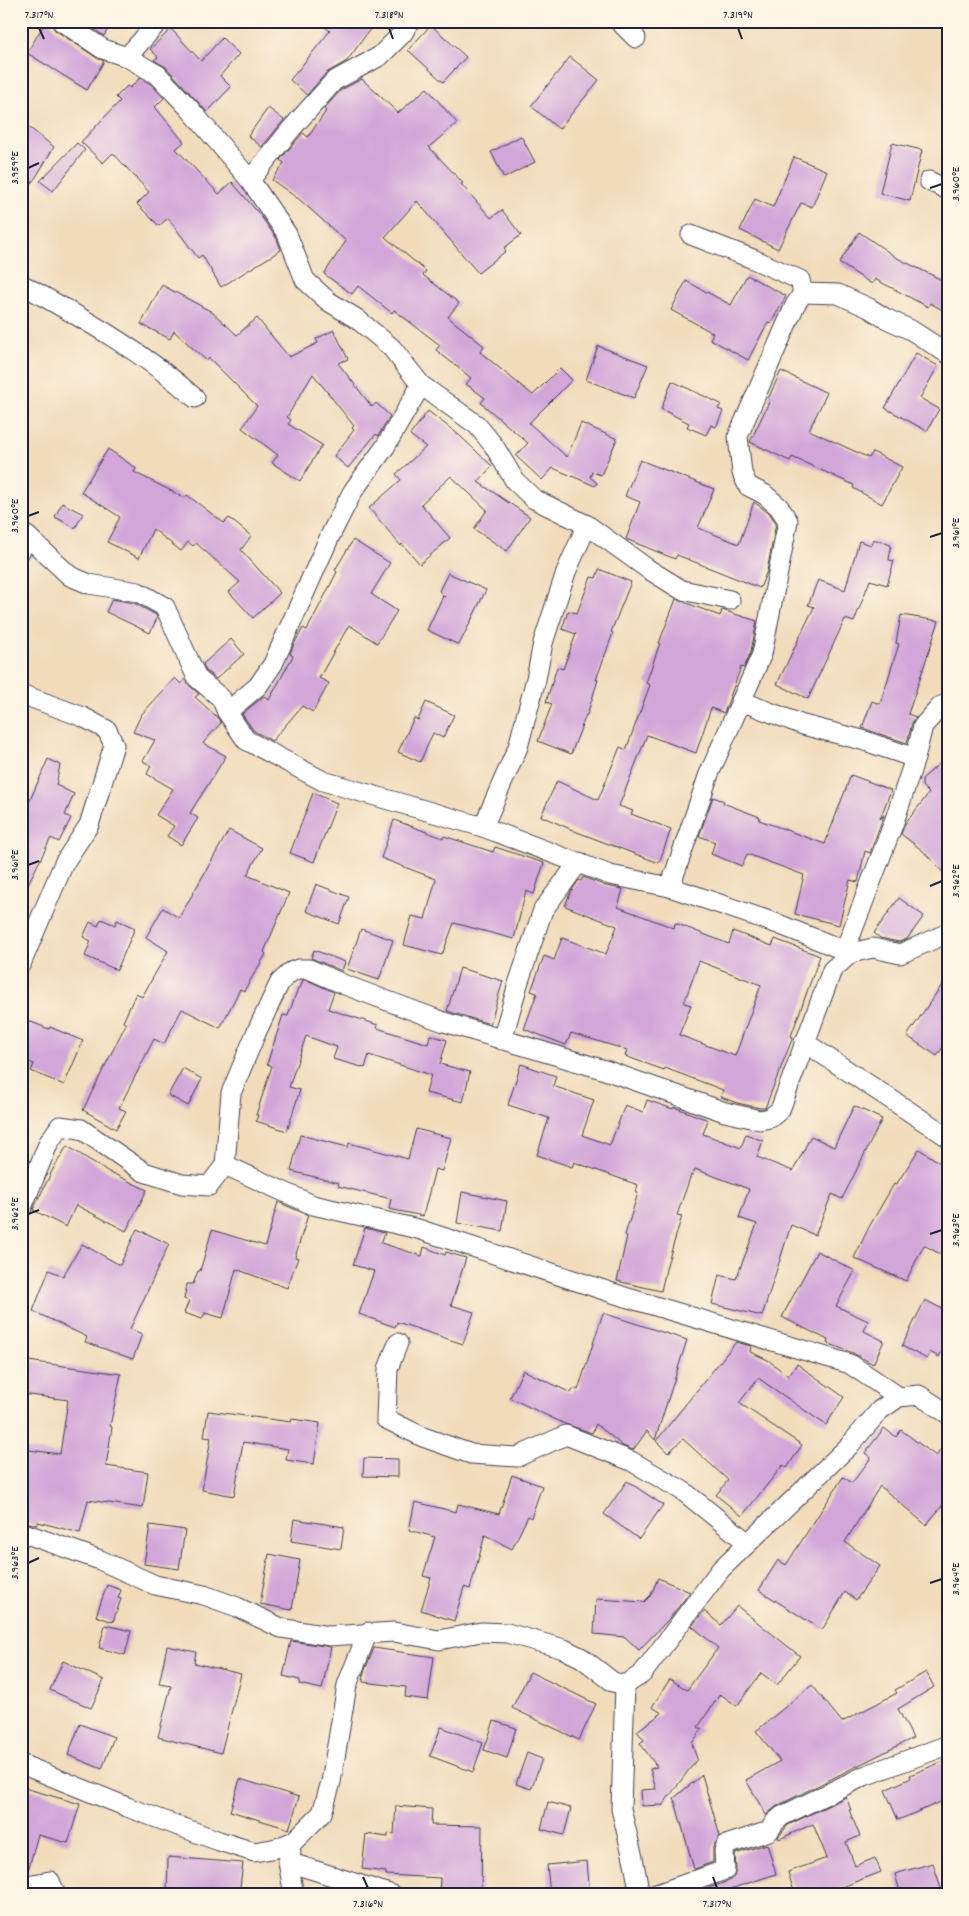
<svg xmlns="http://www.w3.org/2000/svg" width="969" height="1916" font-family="Dekko,sans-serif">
	<rect width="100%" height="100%" fill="#fcf5e5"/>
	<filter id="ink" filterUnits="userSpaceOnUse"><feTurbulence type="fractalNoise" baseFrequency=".02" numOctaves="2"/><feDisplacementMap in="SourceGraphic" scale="10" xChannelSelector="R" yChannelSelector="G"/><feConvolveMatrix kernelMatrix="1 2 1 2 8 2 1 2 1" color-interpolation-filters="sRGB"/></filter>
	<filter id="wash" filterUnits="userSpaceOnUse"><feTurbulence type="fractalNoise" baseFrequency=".0096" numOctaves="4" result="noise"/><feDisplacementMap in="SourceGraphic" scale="20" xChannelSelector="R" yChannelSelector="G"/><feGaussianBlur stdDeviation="1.12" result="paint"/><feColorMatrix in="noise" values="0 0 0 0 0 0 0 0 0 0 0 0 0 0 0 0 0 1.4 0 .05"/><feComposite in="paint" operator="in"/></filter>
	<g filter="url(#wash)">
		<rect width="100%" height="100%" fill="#f1dbbb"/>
		<g id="blocks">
			<g fill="#d2a6d9" fill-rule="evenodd">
				<polygon points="46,21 50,21 55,30 97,58 104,61 87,90 27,53"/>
				<polygon points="82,21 113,21 104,36"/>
				<polygon points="318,21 376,21 347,61 326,73 307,95 290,80 330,31"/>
				<polygon points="431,25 466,57 443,82 408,50"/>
				<polygon points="171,29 201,61 222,38 239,54 220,76 231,87 207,112 166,67 154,60 158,57 150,49"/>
				<polygon points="570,57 599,80 559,129 531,106"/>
				<polygon points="140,78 151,84 164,98 155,107 184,142 176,149 219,194 232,182 260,215 277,239 281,250 221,287 202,255 198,258 168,218 159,226 137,204 149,192 113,153 103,163 81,142 120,101 116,97 127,86 130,88"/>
				<polygon points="362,79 398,113 427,88 457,123 429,147 463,183 461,184 491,218 502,210 521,235 504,248 506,251 478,273 417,201 385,237 426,271 423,275 459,303 448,317 484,346 480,352 519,384 533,395 560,368 572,380 529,423 567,457 581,423 617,439 601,475 592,472 590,477 597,483 595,486 553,468 542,480 516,456 528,443 481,403 485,398 466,384 471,378 436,350 440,345 394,310 392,313 358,286 352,294 324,274 346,241 300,200 272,180 284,163 280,160 301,135 303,133 308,137 326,111 324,109 341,90"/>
				<polygon points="268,108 284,120 262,147 248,136"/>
				<polygon points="21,121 54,147 36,177 21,195"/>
				<polygon points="521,136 535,162 504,178 491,152"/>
				<polygon points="77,143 85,150 53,191 40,181"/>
				<polygon points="892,143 922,150 910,201 880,193"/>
				<polygon points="794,157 827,171 812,207 801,203 778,249 740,230 755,199 773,207"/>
				<polygon points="859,232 897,258 948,283 948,313 930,303 928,307 875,279 872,284 839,263"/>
				<polygon points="747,275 786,296 771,323 768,322 748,360 710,339 713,333 671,310 686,281 731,305"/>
				<polygon points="162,285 212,312 237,335 257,318 289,357 318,343 316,339 334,330 348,359 338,363 372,407 376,403 390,416 378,436 376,434 348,468 334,456 354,430 352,428 354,426 313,374 287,417 291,420 288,424 322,445 300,481 272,463 278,455 242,428 257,406 209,358 207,361 174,331 170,339 141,324"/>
				<polygon points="598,346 648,365 634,398 586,380"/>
				<polygon points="916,353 938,366 920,398 939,409 927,431 885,408"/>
				<polygon points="781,371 827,393 809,430 869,458 873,452 902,467 882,504 853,488 854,485 792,457 790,461 750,442 770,400 768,399"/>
				<polygon points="672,381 721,404 718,409 723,411 716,427 711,425 706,435 687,427 689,423 661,409"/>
				<polygon points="428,411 459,435 492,466 478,482 530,517 507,551 474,529 487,510 451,476 421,504 450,538 420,564 402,544 401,546 369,508 401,480 396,474 426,447 410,435"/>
				<polygon points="108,449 136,468 134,472 185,498 187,495 224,523 229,518 251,536 241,550 280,593 253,618 229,592 240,582 196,543 193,546 188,542 181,551 153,529 139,558 107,542 120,517 81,492"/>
				<polygon points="640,460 714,489 698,528 739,544 754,502 770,514 776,523 767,571 760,588 677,555 675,559 626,539 640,502 625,496"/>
				<polygon points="62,503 83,514 75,528 55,517"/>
				<polygon points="873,539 891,545 889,560 894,561 887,585 870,580 854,622 845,619 808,699 777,684 814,607 808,605 818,580 845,590 859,541 871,545"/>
				<polygon points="353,540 390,563 371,594 397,611 377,643 349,625 319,678 329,683 313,712 302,706 272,741 254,731 242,714 264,696 269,700 293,656 290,654 293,646 303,628 307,630 337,572 335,570"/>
				<polygon points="599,569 631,582 611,632 613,633 596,680 598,680 587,715 586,715 571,754 538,741 552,704 546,702 557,667 563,669 576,634 562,629 568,611 577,613 591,577 596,578"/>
				<polygon points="448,573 486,590 459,645 427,630 443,596 445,597 439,591"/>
				<polygon points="112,599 134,603 156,615 157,618 150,633 106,612"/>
				<polygon points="676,599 720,616 722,610 757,621 751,651 744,668 741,667 724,713 711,708 696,753 647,735 619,806 633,811 631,814 671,829 659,863 577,832 541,816 557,781 598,800 620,747 626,750 650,685 646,683 660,643 659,643"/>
				<polygon points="901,615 939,621 908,714 916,717 912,723 907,743 862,728 872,701 880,704 899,644 896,643"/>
				<polygon points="231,639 244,654 216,679 206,671 203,664"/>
				<polygon points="175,678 181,684 185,679 190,686 199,694 195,697 217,717 221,723 203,743 226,756 190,813 198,818 181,845 167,836 174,826 156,815 173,789 147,774 151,766 143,761 155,740 133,732 141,715"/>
				<polygon points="426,702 454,715 443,738 433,733 420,762 398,752 414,718 418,720"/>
				<polygon points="48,759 60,765 56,785 74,794 65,815 71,818 59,842 51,838 21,898 21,804 27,807"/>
				<polygon points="939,764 948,773 948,878 923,851 901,834 905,824 929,793 922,786 922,779"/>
				<polygon points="851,775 891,790 880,819 884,815 870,853 865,851 858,882 850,880 839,925 795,914 804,875 747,854 742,866 711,854 715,842 699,836 713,797 724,801 723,803 760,817 759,820 825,844"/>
				<polygon points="313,793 337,803 314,862 290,853"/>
				<polygon points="394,820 443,838 444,836 493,852 495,847 544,863 534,894 526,891 514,939 454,923 442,955 404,945 412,916 425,919 436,879 381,858"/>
				<polygon points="229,830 262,848 247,875 289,893 264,952 266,954 244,991 240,989 220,1028 182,1009 164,1044 154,1039 119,1108 126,1111 116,1129 83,1110 126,1024 123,1022 136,993 142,997 168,951 146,937 163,908 179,918"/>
				<path d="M583,877L606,886L623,889L618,907L674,928L675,923L729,944L733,931L772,946L775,939L820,956L791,1036L793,1037L765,1108H760L737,1103L721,1097L723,1090L665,1068L664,1070L625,1056L627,1050L571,1033L566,1045L524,1029L537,993L531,991L544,956L554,960L562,938L606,954L617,926L565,906L570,893L579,880L581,881ZM699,961L761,985L735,1056L679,1035L691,1005L684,1003Z"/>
				<polygon points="316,884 349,897 339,924 306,911"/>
				<polygon points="899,898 924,916 907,939 899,942 880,938 874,933"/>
				<polygon points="101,919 115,925 117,920 135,928 117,970 85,956 91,941 83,937 90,922 98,926"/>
				<polygon points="361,929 393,940 379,980 347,969"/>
				<polygon points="314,950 345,962 342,971 311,958"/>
				<polygon points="460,968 503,981 490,1024 447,1011"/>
				<polygon points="948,976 948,1040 937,1056 907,1036"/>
				<polygon points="303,980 307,980 334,992 328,1009 378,1025 377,1028 428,1044 430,1035 447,1040 440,1064 470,1072 463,1102 426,1093 431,1075 369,1055 365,1068 333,1059 337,1047 306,1036 289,1087 300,1090 287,1131 256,1121 258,1115 256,1115 272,1066 267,1064 283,1015 288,1016 298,988 300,988"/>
				<polygon points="21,1018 49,1029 50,1027 83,1041 64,1085 31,1071 34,1064 21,1059"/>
				<polygon points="521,1064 556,1076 553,1086 594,1100 582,1135 610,1145 625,1105 643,1112 647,1100 673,1109 674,1107 708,1120 703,1134 741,1148 746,1134 763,1141 757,1157 793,1171 811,1136 834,1147 854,1106 882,1119 842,1199 832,1194 815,1235 791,1225 762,1316 712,1304 719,1275 736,1279 757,1224 739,1218 749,1189 695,1169 693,1175 691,1175 677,1215 682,1216 667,1265 661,1291 617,1281 627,1236 625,1235 638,1193 636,1192 638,1185 574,1162 572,1167 537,1155 549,1118 508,1105"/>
				<polygon points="183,1068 202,1079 188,1106 168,1095"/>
				<polygon points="416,1129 451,1138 442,1171 435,1169 423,1216 389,1209 391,1199 338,1186 339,1183 291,1171 300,1135 348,1147 349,1143 408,1159"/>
				<polygon points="67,1146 114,1175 114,1174 147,1190 126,1231 76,1205 66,1227 33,1210 53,1169"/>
				<polygon points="919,1149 948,1168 948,1240 940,1254 924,1245 906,1281 854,1258 869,1227 894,1184 896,1185"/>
				<polygon points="462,1192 507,1201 502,1231 457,1223"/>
				<polygon points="278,1202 308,1215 295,1257 298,1258 287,1288 236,1269 223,1318 205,1313 202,1319 184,1313 189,1301 184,1299 187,1284 193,1284 198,1271 200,1271 212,1230 265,1246"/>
				<polygon points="365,1228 385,1233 381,1243 422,1256 424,1247 445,1255 446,1252 466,1258 451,1305 474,1312 463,1344 397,1322 395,1327 359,1314 374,1271 353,1265"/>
				<polygon points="137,1229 169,1244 130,1329 142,1334 133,1359 85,1342 87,1337 33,1311 49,1270 63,1276 82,1244 120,1265"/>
				<polygon points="817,1251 855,1271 836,1306 868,1321 864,1331 884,1341 873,1364 853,1353 827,1343 828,1340 782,1317"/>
				<polygon points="925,1300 948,1312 948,1340 939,1357 930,1352 927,1359 902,1346"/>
				<polygon points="603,1313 687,1340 655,1440 647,1431 633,1450 623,1446 596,1424 592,1433 565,1424 510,1398 523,1370 571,1393 574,1388 578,1390"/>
				<polygon points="736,1342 751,1346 750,1352 768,1360 788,1376 797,1364 844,1397 826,1425 758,1378 739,1403 802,1445 787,1468 783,1465 742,1516 716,1495 728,1480 683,1439 668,1453 656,1441"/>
				<polygon points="28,1361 121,1374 110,1426 112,1427 106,1466 148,1472 143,1508 88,1500 80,1533 38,1522 37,1525 21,1521 21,1449 60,1454 68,1400 23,1394"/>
				<polygon points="208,1411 291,1422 292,1419 320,1423 314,1464 286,1460 288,1449 243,1442 234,1496 202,1490 211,1438 204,1437"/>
				<polygon points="884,1428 896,1437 901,1430 936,1456 948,1440 948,1499 926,1525 880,1486 845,1542 880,1566 856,1600 845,1592 822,1630 759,1590 778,1560 786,1565 843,1477 852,1483 871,1458 865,1453"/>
				<polygon points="364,1458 398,1459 398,1477 363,1476"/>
				<polygon points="512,1475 542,1486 531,1518 528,1516 512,1549 485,1535 470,1589 464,1587 454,1621 421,1610 431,1578 423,1576 435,1537 409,1530 415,1502 456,1512 458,1504 499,1514"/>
				<polygon points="627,1481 663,1505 639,1539 604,1514"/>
				<polygon points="294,1519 344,1527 341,1549 291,1541"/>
				<polygon points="150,1525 185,1530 179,1569 144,1564"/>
				<polygon points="269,1554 300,1560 292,1610 260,1604"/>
				<polygon points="658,1578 690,1592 669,1619 639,1650 625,1637 594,1634 596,1599 644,1602 651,1595"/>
				<polygon points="107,1585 121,1590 118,1598 121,1599 113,1622 96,1616"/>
				<polygon points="737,1606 800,1656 777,1685 761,1673 737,1706 720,1694 698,1727 702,1729 692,1743 697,1759 662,1806 661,1805 642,1806 641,1790 656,1789 650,1769 657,1767 640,1743 644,1740 637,1731 662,1713 652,1707 670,1679 687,1690 718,1648 692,1626 704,1611 721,1625"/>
				<polygon points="105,1625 131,1631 125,1655 99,1648"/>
				<polygon points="291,1641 331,1647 322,1689 299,1684 300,1680 283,1676"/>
				<polygon points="167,1646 196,1652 194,1663 241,1674 221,1753 158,1737 171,1686 159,1684"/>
				<polygon points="374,1648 434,1657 428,1700 405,1697 406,1687 363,1682 364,1672"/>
				<polygon points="63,1661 104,1680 91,1708 50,1690"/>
				<polygon points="530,1672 596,1704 579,1740 512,1708"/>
				<polygon points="926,1672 934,1687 898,1709 913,1738 777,1806 766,1815 746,1780 780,1761 756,1731 812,1685 842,1722 897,1693 895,1690"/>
				<polygon points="494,1721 516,1728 507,1758 484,1750"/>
				<polygon points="80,1724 114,1737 102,1769 68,1755"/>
				<polygon points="441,1727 483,1743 473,1772 430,1756"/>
				<polygon points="527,1753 542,1759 531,1789 516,1784"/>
				<polygon points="944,1761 948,1769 948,1799 898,1820 885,1790 911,1778 910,1775"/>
				<polygon points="702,1775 720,1836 713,1847 713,1862 694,1869 674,1798"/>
				<polygon points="240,1779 299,1797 289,1829 230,1811"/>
				<polygon points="21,1787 80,1804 68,1843 38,1835 27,1874 21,1875"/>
				<polygon points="846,1797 851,1810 849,1810 860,1836 846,1842 855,1866 875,1858 881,1872 821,1895 795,1895 788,1872 827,1858 813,1824 779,1839 778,1837 788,1825"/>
				<polygon points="548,1802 571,1808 564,1835 541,1829"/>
				<polygon points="396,1806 432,1809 431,1825 482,1826 481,1895 439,1895 440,1878 386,1875 386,1872 362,1869 366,1834 388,1837 388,1833 394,1834"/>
				<polygon points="767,1844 776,1874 727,1890 728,1895 702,1895 701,1891 729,1881 734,1877 736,1869 735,1854"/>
				<polygon points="168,1857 243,1863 239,1895 167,1895"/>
				<polygon points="587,1861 590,1895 550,1895 547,1865"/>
				<polygon points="933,1863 943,1895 901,1895 895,1874"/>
			</g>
		</g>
	</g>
	<g filter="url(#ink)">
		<use href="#blocks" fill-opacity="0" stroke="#413e4e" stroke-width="1"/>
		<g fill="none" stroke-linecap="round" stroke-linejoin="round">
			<g stroke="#413e4e" stroke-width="21">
				<g id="minor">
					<polyline points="61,21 103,49 127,57 158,75 189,108 250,180 287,234 305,280 328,301 357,319 391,347 421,385 477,425 494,446 515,481 534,499 587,525 648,569 682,590 730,600"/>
					<polyline points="619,21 636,38"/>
					<polyline points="127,57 159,21"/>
					<polyline points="250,180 292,128 334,81 380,56 403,33 410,21"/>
					<polyline points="929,181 948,190"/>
					<polyline points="691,235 753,259 800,280 803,293 838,294 869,308 885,318 911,330 948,354"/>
					<path d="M21,284C82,318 144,352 195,398"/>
					<polyline points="21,550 27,536 70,576 89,584 138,592 165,607 197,678 221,698 227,712 246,740 323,781 483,827 610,875 670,887 778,924 851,953"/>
					<polyline points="21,694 83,717 107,730 114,745 89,825 64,863 21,964"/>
					<polyline points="741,701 803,725 862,740 915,758"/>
					<polyline points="227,712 258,686 273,664 330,536 342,512 353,491 385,447 421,385"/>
					<polyline points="483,827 518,747 536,679 543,643 566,572 587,525"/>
					<polyline points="670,887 709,774 762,654 788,521 779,507 764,494 748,486 742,473 738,436 795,305 803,293"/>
					<polyline points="845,950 894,822 915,758 923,726 941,706 948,704"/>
					<polyline points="502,1040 518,984 543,910 579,862"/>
					<polyline points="804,1042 948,1137"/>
					<polyline points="225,1165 313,1205 418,1229 625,1297 850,1364 899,1397"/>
					<polyline points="21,1210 49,1142 60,1126 81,1129 144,1172 182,1184 209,1186 225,1165 231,1093 256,1033 280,982 291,972 298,969 309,969 345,985 444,1022 605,1070 725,1112 760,1120 770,1118 780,1110 832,970 851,953 873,948 900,954 948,933"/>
					<polyline points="398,1343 388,1369 386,1419 423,1437 471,1454 517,1457 566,1435 631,1461 683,1491 748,1543"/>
					<polyline points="21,1532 100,1560 155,1585 204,1595 237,1607 281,1628 329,1636 394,1632 439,1640 481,1632 507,1633 564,1649 582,1658 613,1682 625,1685 642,1674 721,1569 849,1446 880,1410 899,1397 919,1395 948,1414"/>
					<polyline points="625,1685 621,1809 633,1858 640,1895"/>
					<polyline points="21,1764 127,1807 219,1841 254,1852 277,1848 294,1841 322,1813 331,1782 347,1685 368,1632"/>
					<polyline points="291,1852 288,1862 294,1895"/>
					<polyline points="288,1862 393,1895"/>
					<polyline points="21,1886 50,1881 56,1895"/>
					<polyline points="654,1895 725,1870 724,1851 726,1845 769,1831 775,1822 782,1816 864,1776 948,1745"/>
				</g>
			</g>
			<use href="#minor" stroke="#fff" stroke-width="19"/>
		</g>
	</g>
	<path fill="none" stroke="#22223b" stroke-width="2" d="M39,28L44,39M389,28L393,39M738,28L742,39M28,168L39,163M930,188L942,184M28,516L39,512M930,537L942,533M28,865L39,861M930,886L942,881M28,1214L39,1210M930,1234L942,1230M28,1563L39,1558M930,1583L942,1579M363,1877L368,1888M713,1877L717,1888"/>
	<rect width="969" height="1916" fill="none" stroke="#fcf5e5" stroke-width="55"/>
	<rect x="28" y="28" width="914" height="1860" fill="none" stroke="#22223b" stroke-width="2"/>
	<g font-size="12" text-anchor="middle" fill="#22223b">
		<text x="39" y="18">7.317°N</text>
		<text x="389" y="18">7.318°N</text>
		<text x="738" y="18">7.319°N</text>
		<text transform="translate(14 168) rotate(-90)" y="4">3.959°E</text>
		<text transform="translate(955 184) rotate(-90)" y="4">3.960°E</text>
		<text transform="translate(14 516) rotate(-90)" y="4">3.960°E</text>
		<text transform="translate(955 533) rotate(-90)" y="4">3.961°E</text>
		<text transform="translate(14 865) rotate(-90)" y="4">3.961°E</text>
		<text transform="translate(955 881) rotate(-90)" y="4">3.962°E</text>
		<text transform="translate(14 1214) rotate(-90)" y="4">3.962°E</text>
		<text transform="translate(955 1230) rotate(-90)" y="4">3.963°E</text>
		<text transform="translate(14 1563) rotate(-90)" y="4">3.963°E</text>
		<text transform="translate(955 1579) rotate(-90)" y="4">3.964°E</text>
		<text x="368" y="1907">7.316°N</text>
		<text x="717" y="1907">7.317°N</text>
	</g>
</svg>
